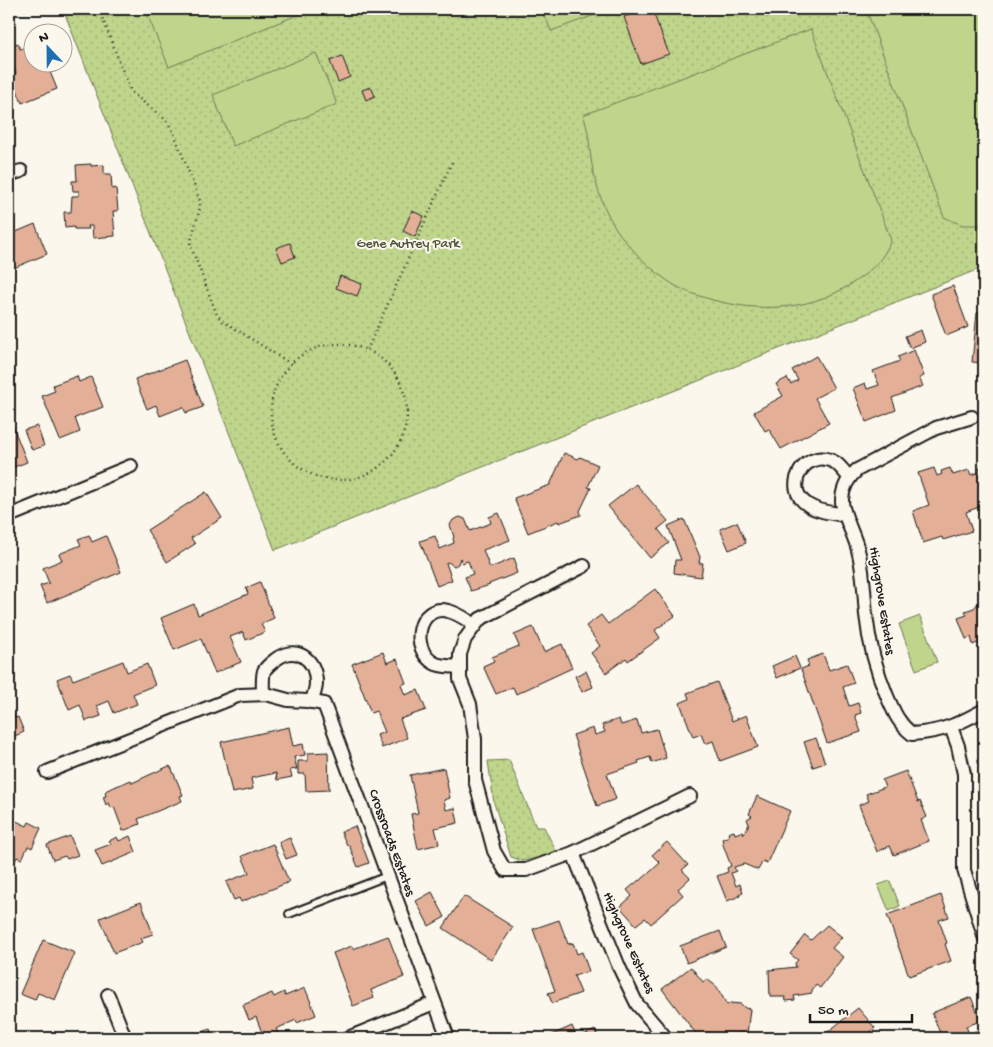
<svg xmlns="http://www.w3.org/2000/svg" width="993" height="1047" font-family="'Gochi Hand',sans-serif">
	<defs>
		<pattern id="grass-dots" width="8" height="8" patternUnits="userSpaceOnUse" patternTransform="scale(1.25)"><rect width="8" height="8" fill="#bed58b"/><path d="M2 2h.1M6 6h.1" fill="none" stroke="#a3b677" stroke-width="1.8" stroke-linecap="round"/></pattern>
	</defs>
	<rect width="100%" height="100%" fill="#fbf7ec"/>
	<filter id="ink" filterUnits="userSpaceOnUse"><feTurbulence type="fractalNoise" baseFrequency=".02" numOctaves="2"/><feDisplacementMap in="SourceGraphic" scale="10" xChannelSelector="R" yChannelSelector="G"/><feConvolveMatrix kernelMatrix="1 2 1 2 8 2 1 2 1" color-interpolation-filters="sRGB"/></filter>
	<g filter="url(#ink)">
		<g fill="url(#grass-dots)" stroke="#6d7854">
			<polygon points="63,9 984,9 984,267 275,550"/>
			<polygon points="509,760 536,827 544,827 557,853 523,861 511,857 494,803 488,761"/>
		</g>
		<g fill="#bed58b" stroke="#6d7854">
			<polygon points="145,9 306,9 307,11 169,67"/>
			<polygon points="539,9 611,9 551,31 547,21"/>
			<polygon points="866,9 984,9 984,225 962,225 944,217"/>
			<path d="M811,29L891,240C883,262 867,274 848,286C807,311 758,312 713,300C699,296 686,292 674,285C653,272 634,253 619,233C604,212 595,185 591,159C589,144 589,130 583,115Z"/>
			<polygon points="316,53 337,104 233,146 213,95"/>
			<polygon points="920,616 937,662 916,670 899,624"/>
			<polygon points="890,881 900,906 889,911 878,885"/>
		</g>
		<g fill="#e3af97" stroke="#1c1c1c">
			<polygon points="646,9 652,9 669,54 641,64 624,17"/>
			<polygon points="18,43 20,49 32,45 32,62 46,62 57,89 22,103 11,75 16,73 13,65 9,66 9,47"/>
			<polygon points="342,56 350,77 338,82 330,61"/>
			<polygon points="371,87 375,96 366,100 362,90"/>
			<polygon points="91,164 91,166 104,165 104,174 111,174 112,189 116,188 118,211 113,211 115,236 93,238 92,226 88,226 89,229 74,229 74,227 65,228 64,212 71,212 72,196 79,196 79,191 73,191 72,181 77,181 76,165"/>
			<polygon points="412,211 424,216 415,237 403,231"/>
			<polygon points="35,224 47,254 9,270 9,235"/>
			<polygon points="290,243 295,257 282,262 276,248"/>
			<polygon points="340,276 362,284 357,296 336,288"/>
			<polygon points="953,286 968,327 946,336 931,294"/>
			<polygon points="977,313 984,314 984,363 972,362"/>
			<polygon points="921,330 925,342 910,348 905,336"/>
			<polygon points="914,350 924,376 919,378 923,386 892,398 896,410 866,422 853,388 865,383 867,389 879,385 873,371 900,361 898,357"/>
			<polygon points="816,356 834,388 815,398 829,423 781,449 769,429 765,431 754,412 783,396 776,384 787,378 791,384 798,380 792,370"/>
			<polygon points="185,360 203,407 186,413 183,407 160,416 156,405 147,409 135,379"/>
			<polygon points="77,376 79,382 91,377 103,407 75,418 80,432 60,440 42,396 55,391 53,385"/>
			<polygon points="12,424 27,462 9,469 9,426"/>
			<polygon points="37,426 44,446 32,450 24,430"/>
			<polygon points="564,453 578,459 580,457 598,465 588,487 591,488 580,511 581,515 559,523 558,521 528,533 514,498 550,485"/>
			<polygon points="984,466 984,505 966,512 972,531 943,540 942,537 923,543 913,511 929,505 918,473 934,468 937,476 942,474 941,471 950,468 953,475 969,470 971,475 980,472 979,468"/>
			<polygon points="636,484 668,521 658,529 669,543 650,558 608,506"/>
			<polygon points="206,492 222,518 191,538 195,544 167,562 147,530"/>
			<polygon points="499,513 510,540 483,550 490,568 514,558 517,566 515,567 517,573 489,584 490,585 471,591 465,577 473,574 468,561 462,563 460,558 458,564 454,566 448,562 446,563 452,580 437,586 420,541 435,536 440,549 454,543 453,538 454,537 450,525 453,520 460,517 465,519 470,531 491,523 489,517"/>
			<polygon points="684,519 700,557 699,563 703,563 701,577 674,573 675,560 681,560 668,526"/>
			<polygon points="737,522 746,543 729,550 720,529"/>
			<polygon points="89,535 92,542 106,536 121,572 47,603 40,586 49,583 43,568 62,560 59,554 81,545 78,539"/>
			<polygon points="260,582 274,618 261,624 265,632 246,640 243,632 230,637 241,662 215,673 201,639 174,650 161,618 194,604 198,615 248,594 246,588"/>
			<polygon points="655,589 675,616 655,630 660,638 628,661 626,658 606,673 591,653 600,646 586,626 601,615 608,624"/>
			<polygon points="979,602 984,602 984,645 982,646 977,643 973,645 971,637 966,639 958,618 967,615 965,611 974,608"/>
			<polygon points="533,627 544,652 562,644 572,668 516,694 513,687 496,694 483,666 494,661 492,657 519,646 514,635"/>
			<polygon points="383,652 387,663 397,659 406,683 401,685 405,695 418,690 426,710 400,719 407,738 382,748 377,735 385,732 376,711 371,713 352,664"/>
			<polygon points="823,654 829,670 847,664 854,683 843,687 849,706 858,703 861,713 855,715 861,732 827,743 801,669 809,666 807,660"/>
			<polygon points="795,656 800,668 777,678 772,666"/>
			<polygon points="123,661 127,672 147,664 155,685 133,694 137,704 114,713 109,701 97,706 101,716 86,721 80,705 69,710 57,679 70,674 73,680"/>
			<polygon points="586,671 593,687 582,692 575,676"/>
			<polygon points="717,682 732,721 746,715 758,747 720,761 713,741 705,744 701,734 693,737 680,703 689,699 687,693"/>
			<polygon points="11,707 15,718 18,717 24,732 10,738 12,742 9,744 9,708"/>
			<polygon points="619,719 621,725 637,720 641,733 657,729 666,758 652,763 650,757 638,761 639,763 607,774 616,799 597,806 573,735 593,728 595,735 605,732 602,725"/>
			<polygon points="289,727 293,746 303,744 305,755 294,757 297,769 290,770 292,777 277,780 276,773 251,778 253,789 232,793 221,742"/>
			<polygon points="816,738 825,763 813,767 804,742"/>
			<polygon points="328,752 329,790 306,791 305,774 298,774 298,761 308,761 308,753"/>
			<polygon points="169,766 171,767 183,795 180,796 182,801 138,819 140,824 123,831 114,807 111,808 109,803 106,805 103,797 106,796 105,792 107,790 131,780 132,783"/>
			<polygon points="444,768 450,798 444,800 446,810 455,808 458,823 435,828 439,844 418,849 411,814 418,813 410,775"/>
			<polygon points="906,771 918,802 920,801 927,817 921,820 929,841 894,855 890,846 877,852 859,805 869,801 866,794 885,787 882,780"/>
			<polygon points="757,796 790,811 767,863 763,861 758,870 744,864 734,867 736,871 731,873 736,886 740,884 743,892 739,894 740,896 727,901 717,876 728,872 727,868 731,866 722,842 723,842 722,839 729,836 728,833 734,831 735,834 743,831 744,834 749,824 747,819 752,816 749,814"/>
			<polygon points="9,813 16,816 14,820 27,826 29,822 41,828 32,848 28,846 22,859 17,857 13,865 9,864"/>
			<polygon points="355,826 369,863 358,867 349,845 347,845 341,832"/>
			<polygon points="70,836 78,855 67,859 65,856 53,860 47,845"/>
			<polygon points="130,836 136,852 102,866 95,850 111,844 109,841 117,837 119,841"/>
			<polygon points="290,838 297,855 286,859 279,842"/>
			<polygon points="667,842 688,865 682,870 690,878 678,889 683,895 651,924 645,918 636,925 620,907 632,896 627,890 639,880 640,881 660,863 652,855"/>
			<polygon points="273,844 289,882 241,902 239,898 234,900 226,882 249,873 242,856"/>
			<polygon points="432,892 445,917 429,926 416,901"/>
			<polygon points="941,895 949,917 939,920 947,943 945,944 951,961 909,976 887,915"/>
			<polygon points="464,896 513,927 491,960 443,928"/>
			<polygon points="141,902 153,934 141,938 143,942 114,953 100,918"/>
			<polygon points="559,920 568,944 573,943 577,954 582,952 589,971 574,976 581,993 552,1003 548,993 555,991 533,929"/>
			<polygon points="827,925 842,937 832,948 843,957 833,970 834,970 820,988 816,985 812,990 812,993 794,996 795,1000 786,1001 785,997 770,997 769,970 796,967 795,963 798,960 790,954 805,935 811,940"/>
			<polygon points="720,931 726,947 687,963 680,946"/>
			<polygon points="388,936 404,977 371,990 374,998 353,1006 333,953 352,946 353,949"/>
			<polygon points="43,940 75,953 55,1000 38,993 35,1000 20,994"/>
			<polygon points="691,967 703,982 707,979 717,987 727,1005 730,1003 741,1004 745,1008 750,1009 747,1034 738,1033 737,1038 709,1038 712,1034 707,1032 703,1035 697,1035 662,989"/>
			<polygon points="305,988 316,1015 297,1023 296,1020 276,1029 279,1035 273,1038 264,1038 256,1017 249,1020 243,1005 272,993 274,997 284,992 285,996"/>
			<polygon points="971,997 981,1021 966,1026 969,1034 976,1031 979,1038 942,1038 932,1013"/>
			<polygon points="858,1008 875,1028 864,1038 829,1038 825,1034"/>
			<polygon points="572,1026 577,1038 595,1030 599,1038 545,1038"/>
			<polygon points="210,1029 213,1038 188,1038"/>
		</g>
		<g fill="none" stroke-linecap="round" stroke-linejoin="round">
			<g stroke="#1c1c1c" stroke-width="10">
				<polyline id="lane" points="289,914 387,876"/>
			</g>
			<g stroke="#1c1c1c" stroke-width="16">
				<g id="street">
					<polyline points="9,175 21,171"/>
					<path d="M972,417L936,428L857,470C848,478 843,487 842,499C841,512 855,536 858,550C864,572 864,593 866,615C869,643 876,670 887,696C894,712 898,723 912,734C943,732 958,724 984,710"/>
					<path d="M845,515C833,513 818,512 808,505C780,487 807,445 836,463C841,467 845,473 849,477"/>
					<polyline points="9,516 131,466"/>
					<polyline points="584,566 480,619 465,639 460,654 460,679 470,704 475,739 475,780 494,851 505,870 526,870 573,853 690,796"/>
					<path d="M460,667C453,666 440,667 434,663C409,649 418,603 448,611C458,613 467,620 475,625"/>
					<path d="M263,694C263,688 262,678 264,671C266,667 271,663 275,660C295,644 316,658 316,683C316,690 314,695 311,702"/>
					<polyline points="951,727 958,746 964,774 964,870 984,936"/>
					<polyline points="47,772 240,695 266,694 288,700 307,701 324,704 448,1038"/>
					<polyline points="573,853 619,967 637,1004 666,1038"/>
					<polyline points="108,995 125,1038"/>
					<polyline points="348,1038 434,1003"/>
				</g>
			</g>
			<g stroke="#1c1c1c" stroke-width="2.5" stroke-dasharray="1 4" stroke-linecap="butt">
				<polyline points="99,9 131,92 166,120 173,131 200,201 200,208 190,244 217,315 223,321 291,364"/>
				<circle cx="339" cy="412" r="68"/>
				<polyline points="367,350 453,160"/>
			</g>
			<use href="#lane" stroke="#fbf7ec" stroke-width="6"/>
			<use href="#street" stroke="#fbf7ec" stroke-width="12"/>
		</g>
	</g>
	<g text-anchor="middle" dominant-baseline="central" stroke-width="4" stroke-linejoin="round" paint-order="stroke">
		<g font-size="14" fill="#4d543d" stroke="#fbf7ec">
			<text x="408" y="244">Gene Autrey Park</text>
		</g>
		<g font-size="14" fill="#1c1c1c" stroke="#fbf7ec">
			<text transform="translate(881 601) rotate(81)">Highgrove Estates</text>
			<text transform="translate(391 843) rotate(70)">Crossroads Estates</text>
			<text transform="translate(628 943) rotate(66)">Highgrove Estates</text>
		</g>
	</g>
	<rect width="993" height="1047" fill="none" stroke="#fbf7ec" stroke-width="30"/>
	<rect x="15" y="15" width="963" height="1017" fill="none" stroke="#1c1c1c" stroke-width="2" filter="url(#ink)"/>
	<g transform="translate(48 48) rotate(338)"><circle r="24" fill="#fbf7ec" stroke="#a29f99"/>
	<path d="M0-4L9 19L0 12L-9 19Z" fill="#1f6fb2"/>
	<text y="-8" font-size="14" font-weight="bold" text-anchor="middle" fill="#1c1c1c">N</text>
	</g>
	<path d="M810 1014v8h102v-8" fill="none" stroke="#1c1c1c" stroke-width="2.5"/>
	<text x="818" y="1014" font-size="15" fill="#1c1c1c" stroke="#fbf7ec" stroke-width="4" paint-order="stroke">50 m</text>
</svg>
